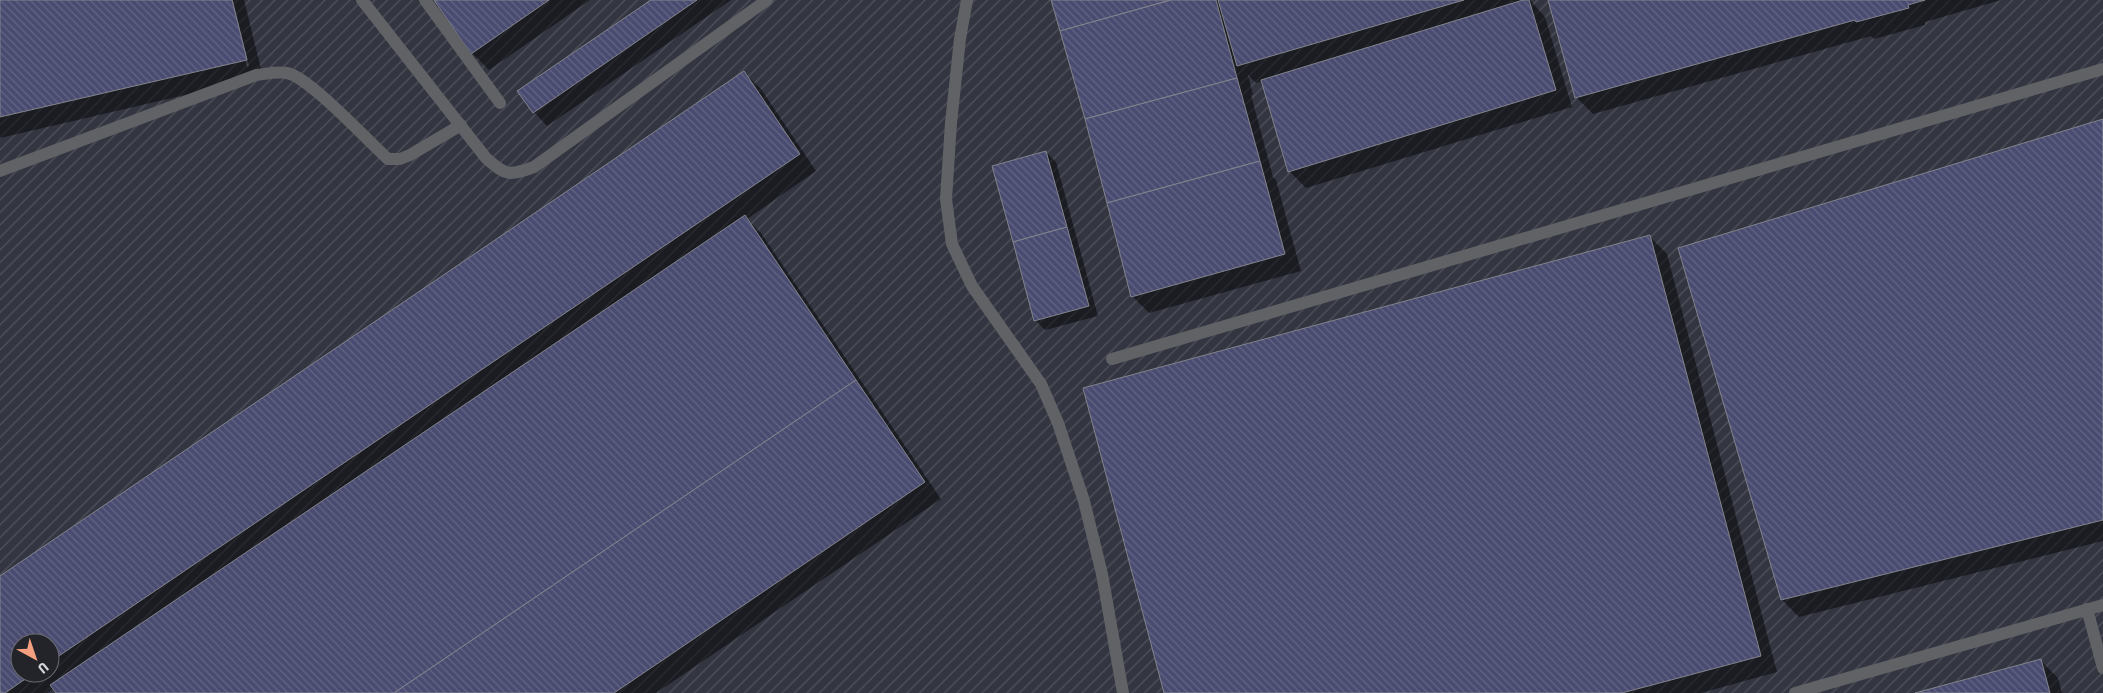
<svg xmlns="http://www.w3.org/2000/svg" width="2103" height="693" font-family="'Asap Condensed',sans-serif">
	<defs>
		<pattern id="industrial-furrows" width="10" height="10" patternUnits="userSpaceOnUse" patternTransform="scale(1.25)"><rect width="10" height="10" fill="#333541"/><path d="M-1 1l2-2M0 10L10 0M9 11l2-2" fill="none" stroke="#50525c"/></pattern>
		<pattern id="building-back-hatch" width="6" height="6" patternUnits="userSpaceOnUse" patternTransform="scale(1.25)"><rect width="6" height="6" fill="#494c70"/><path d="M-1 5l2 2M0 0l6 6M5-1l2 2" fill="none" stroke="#626584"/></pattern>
	</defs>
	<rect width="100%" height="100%" fill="#2d2e34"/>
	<path fill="url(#industrial-furrows)" fill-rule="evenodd" d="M0,0H2103V693H0ZM20,643H50V673H20Z"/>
	<g fill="#0007" fill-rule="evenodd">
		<polygon points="0,0 230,0 247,67 249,66 233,0 244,0 263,77 0,138"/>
		<polygon points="435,0 590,0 489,70 472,53"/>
		<polygon points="653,0 731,0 547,126 534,112"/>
		<polygon points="1053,0 1530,0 1545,17 1572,107 1306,188 1289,171 1262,81 1256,83 1248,75 1253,95 1251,95 1273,177 1276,180 1301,271 1149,313 1132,296"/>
		<polygon points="1550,0 2001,0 1925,22 1925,25 1874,39 1871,36 1593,114 1576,97"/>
		<path d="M744,73L761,89L816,171L747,219L761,233L941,499L656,693H57L54,688L47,693H0V577ZM20,643H50V673H20Z"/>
		<polygon points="2103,120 2103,541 1799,617 1782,600 1679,249"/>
		<polygon points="1046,152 1056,162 1098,316 1045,330 1036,321 994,166"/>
		<polygon points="1650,237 1667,254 1777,672 1701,693 1165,693"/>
		<polygon points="2041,661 2058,678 2062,693 1920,693"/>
	</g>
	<g fill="url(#building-back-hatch)" stroke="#83848c">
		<polygon points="0,0 232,0 247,60 0,117"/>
		<polygon points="434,0 549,0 471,54"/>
		<polygon points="651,0 697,0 533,113 517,91"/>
		<polygon points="1051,0 1171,0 1060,31"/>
		<polygon points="1171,0 1216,0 1237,78 1085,119 1060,31"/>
		<polygon points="1218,0 1464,0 1237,66"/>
		<polygon points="1523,0 1529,0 1556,90 1288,172 1261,80"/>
		<polygon points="1548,0 1925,0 1908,5 1909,8 1856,22 1855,20 1575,98"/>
		<polygon points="744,71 800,154 50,662 50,643 20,643 20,673 34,673 5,693 0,693 0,576"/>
		<polygon points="1237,78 1260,161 1107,203 1085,119"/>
		<polygon points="2103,119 2103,520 1781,600 1678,248"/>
		<polygon points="1046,151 1067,227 1013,242 992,166"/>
		<polygon points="1260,161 1285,254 1131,297 1107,203"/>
		<polygon points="745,215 856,380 394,693 56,693 50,685"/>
		<polygon points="1067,227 1089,306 1034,321 1013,242"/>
		<polygon points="1650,235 1761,656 1622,693 1164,693 1083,388"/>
		<polygon points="856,380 925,482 614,693 394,693"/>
		<polygon points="2041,659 2050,693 1915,693"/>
	</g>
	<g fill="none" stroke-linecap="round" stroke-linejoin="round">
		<g stroke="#616265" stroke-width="12">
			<path d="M362,0L486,158C506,176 509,176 534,167L767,0"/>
			<polyline points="425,0 500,103"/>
			<path d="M0,171L256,75C266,74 277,71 287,73C309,77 368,141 388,159H400L410,155L461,125"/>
			<polyline points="1112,359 2103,69"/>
			<polyline points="2087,609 2103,668"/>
			<polyline points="1795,693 2103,605"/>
		</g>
		<polyline stroke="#616265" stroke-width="12" points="967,0 960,39 951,123 946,199 952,244 972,286 1041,384 1058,423 1084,501 1102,574 1123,693"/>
	</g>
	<g transform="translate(35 658) rotate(140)"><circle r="24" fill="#23242a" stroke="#6b6b70"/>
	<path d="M0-4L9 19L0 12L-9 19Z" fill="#f2a07f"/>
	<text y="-8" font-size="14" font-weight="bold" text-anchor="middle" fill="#d6d6da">U</text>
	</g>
</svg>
